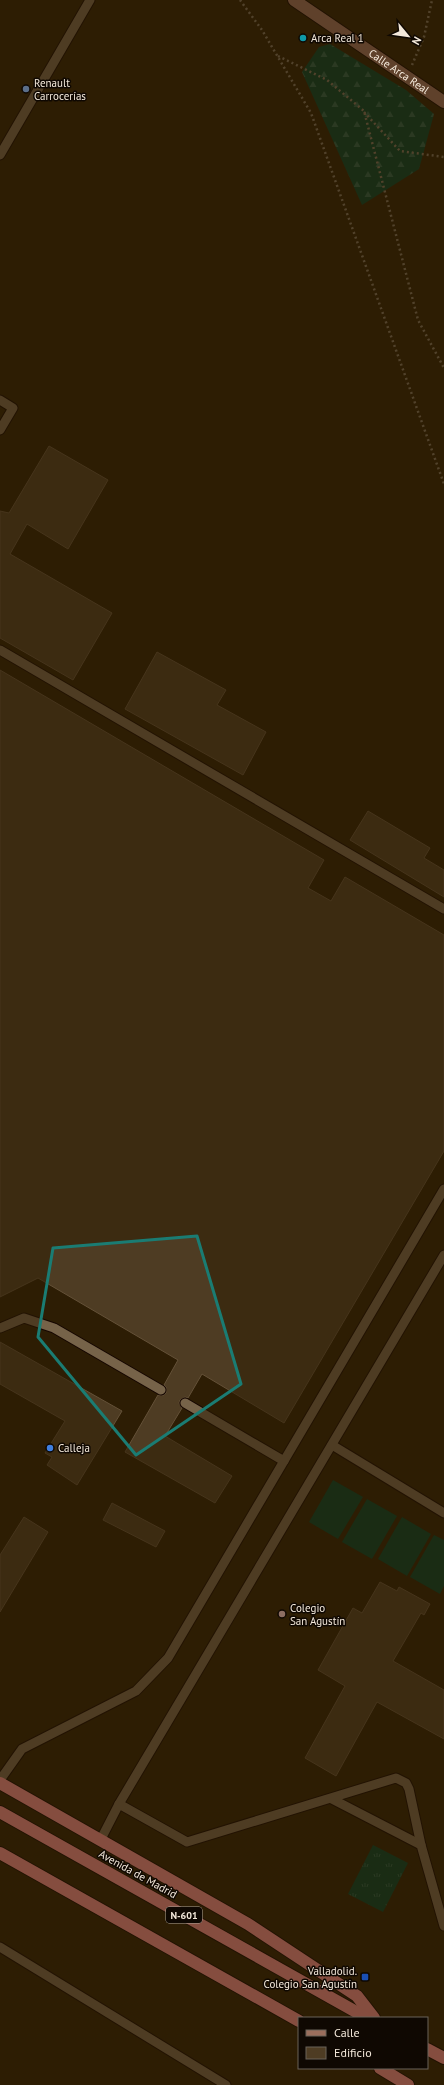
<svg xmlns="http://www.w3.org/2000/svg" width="444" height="2085" font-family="'PT Sans',sans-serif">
	<defs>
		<pattern id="grass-tufts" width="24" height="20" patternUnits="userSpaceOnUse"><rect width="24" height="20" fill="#033f29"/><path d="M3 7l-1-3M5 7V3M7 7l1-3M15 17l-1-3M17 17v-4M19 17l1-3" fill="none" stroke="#285b47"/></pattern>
		<pattern id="forest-firs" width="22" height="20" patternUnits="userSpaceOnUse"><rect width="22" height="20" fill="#033f29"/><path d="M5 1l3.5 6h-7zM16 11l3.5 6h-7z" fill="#285b47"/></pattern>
	</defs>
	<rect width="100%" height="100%" fill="#2d1d04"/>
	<polygon fill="url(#grass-tufts)" points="373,1845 408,1863 383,1912 348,1894"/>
	<polygon fill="url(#forest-firs)" points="330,44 406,90 434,114 419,169 362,205 302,72 319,47"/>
	<g fill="#033f29">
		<polygon points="333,1480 363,1497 338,1539 309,1522"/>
		<polygon points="367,1499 397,1516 372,1559 342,1542"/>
		<polygon points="402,1517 431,1534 407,1576 378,1559"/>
		<polygon points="434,1535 444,1540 444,1586 440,1594 410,1577"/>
	</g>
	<g fill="#4e3c23" stroke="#645138">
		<polygon points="49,446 108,480 68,549 27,524 10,554 112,613 73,680 0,638 0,511 9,513"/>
		<polygon points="157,652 226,690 217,705 266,732 243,775 125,709"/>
		<polygon points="0,670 324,860 308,888 331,901 345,877 444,935 444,1151 284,1423 202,1374 188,1398 185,1397 180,1400 179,1403 182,1408 165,1436 232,1476 215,1503 125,1452 158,1395 164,1395 166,1393 166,1387 164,1385 178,1360 38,1278 0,1297"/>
		<polygon points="368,811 430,848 424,858 444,870 444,897 350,840"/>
		<polygon points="0,1342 122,1411 77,1485 47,1465 52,1457 45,1453 65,1421 0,1384"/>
		<polygon points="112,1503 165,1531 156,1547 103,1520"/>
		<polygon points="24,1517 48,1532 0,1612 0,1555"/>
		<polygon points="380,1582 397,1591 399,1587 430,1604 424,1615 421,1613 393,1661 444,1690 444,1739 377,1702 336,1776 305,1758 345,1686 318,1670 353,1608 362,1613"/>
	</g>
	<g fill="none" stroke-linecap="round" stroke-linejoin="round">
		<g stroke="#150600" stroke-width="11">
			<g id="lane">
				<polyline points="0,155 90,0"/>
				<polyline points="0,400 13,408 0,430"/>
				<polyline points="0,650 444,909"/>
				<polyline points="0,1328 24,1318 54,1328 161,1390"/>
				<polyline points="185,1403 284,1461"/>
				<polyline points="332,1445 444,1513"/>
				<polyline points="0,1780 22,1749 136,1691 168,1658 444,1189"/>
				<polyline points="332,1799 421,1845 444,1926"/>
				<polyline points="119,1804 187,1842 396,1778 406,1783 409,1789 421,1845"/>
				<polyline points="101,1839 119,1804 444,1255"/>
				<polyline points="0,1947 226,2085"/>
			</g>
		</g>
		<g stroke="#150600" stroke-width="14">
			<g id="secondary">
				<path id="s1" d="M294,0L444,102"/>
			</g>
		</g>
		<g stroke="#150600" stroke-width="14">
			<g id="highway">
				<polyline points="0,1783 248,1924 357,1996 374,2018"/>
				<polyline points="0,1812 367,2018"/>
				<polyline points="0,1853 299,2021"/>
				<polyline points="427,2049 444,2058"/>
				<polyline points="380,2068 408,2085"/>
			</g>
		</g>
		<g stroke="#7d6f5b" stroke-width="2.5" stroke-dasharray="2 3" stroke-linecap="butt">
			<polyline points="240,0 262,30 311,113 444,484"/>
			<polyline points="278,56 327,80 364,111 418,320 444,368"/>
			<polyline points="412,65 424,37 432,0"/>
			<polyline points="364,112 400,151 444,157"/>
		</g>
		<use href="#lane" stroke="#766349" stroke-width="9"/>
		<use href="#secondary" stroke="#9b6e5c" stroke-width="12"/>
		<use href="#highway" stroke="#f08887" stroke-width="12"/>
	</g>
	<path d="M0 0H444V2085H0ZM197,1236L241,1384L136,1455L38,1337L53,1248Z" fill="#2d1d04" fill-opacity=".55" fill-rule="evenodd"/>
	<path fill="none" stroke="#1a7c73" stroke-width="3" stroke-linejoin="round" d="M197,1236L241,1384L136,1455L38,1337L53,1248Z"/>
	<circle fill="#0f9aa8" stroke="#0f0802" stroke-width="1.5" cx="303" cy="38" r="4"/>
	<circle fill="#5c6f8a" stroke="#0f0802" stroke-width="1.5" cx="26" cy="89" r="4"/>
	<circle fill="#3f7fe0" stroke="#0f0802" stroke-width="1.5" cx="50" cy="1448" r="4"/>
	<circle fill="#8d6e63" stroke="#0f0802" stroke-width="1.5" cx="282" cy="1614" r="4"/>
	<rect fill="#1a4fb4" stroke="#0f0802" stroke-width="1.5" x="361" y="1973" width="8" height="8" rx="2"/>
	<g text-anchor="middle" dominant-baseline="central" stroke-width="3" stroke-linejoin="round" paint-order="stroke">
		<rect fill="#0f0802" stroke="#afa69a" stroke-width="1" x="166" y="1907" width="36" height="16" rx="3"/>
		<g font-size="10" font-weight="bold" fill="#f4e9db">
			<text x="184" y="1915">N-601</text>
		</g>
		<g font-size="11" fill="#f4e9db" stroke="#0f0802" text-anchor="start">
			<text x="311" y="38">Arca Real 1</text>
			<text x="34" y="83">Renault<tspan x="34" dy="13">Carrocerías</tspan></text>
			<text x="58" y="1448">Calleja</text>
			<text x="290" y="1608">Colegio<tspan x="290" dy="13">San Agustín</tspan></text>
			<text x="357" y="1971" text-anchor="end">Valladolid.<tspan x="357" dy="13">Colegio San Agustín</tspan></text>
		</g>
		<g font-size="11" fill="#f4e9db" stroke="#0f0802">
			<text stroke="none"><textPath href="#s1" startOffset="127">Calle Arca Real</textPath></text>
			<text transform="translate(138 1874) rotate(29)">Avenida de Madrid</text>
		</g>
	</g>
	<rect x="298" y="2017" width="130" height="52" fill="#0f0802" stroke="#6b6259"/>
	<rect x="306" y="2030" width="20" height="6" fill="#9b6e5c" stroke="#6b6259"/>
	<text x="334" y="2037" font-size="12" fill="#f4e9db">Calle</text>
	<rect x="306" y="2047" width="20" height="12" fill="#4e3c23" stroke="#6b6259"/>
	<text x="334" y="2057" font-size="12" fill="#f4e9db">Edificio</text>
	<g transform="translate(408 36) rotate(119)" stroke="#0f0802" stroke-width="3" paint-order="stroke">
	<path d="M0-3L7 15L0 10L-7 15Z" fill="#f4e9db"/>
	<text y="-6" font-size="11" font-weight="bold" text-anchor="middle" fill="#f4e9db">N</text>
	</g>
</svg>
